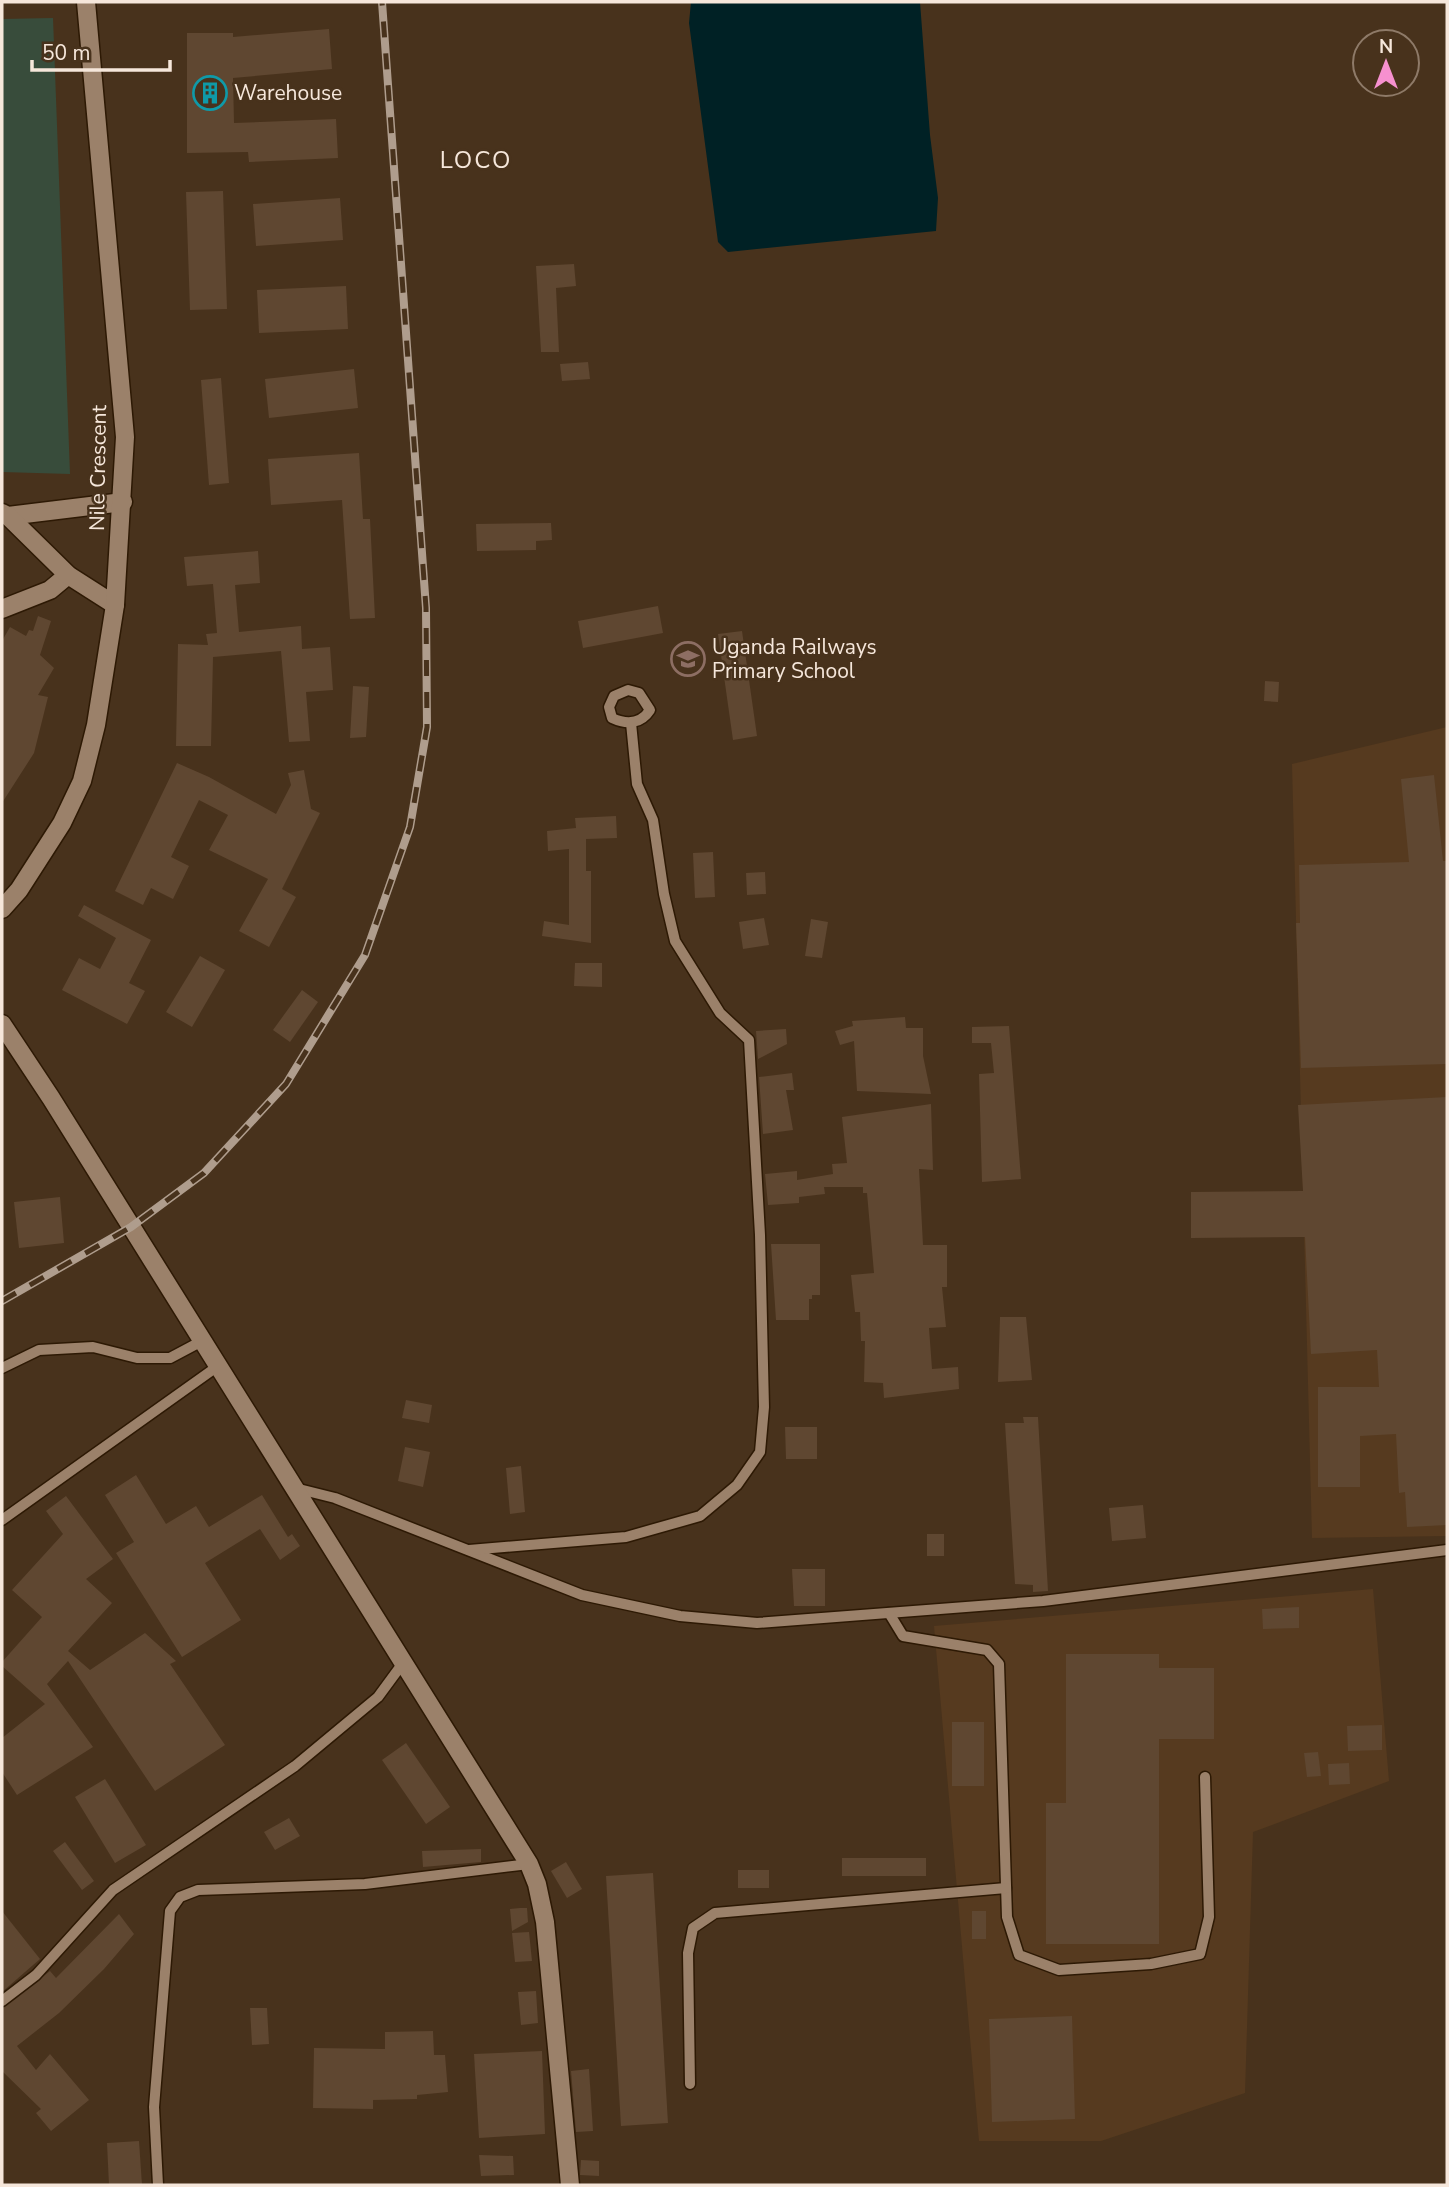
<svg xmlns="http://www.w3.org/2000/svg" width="1449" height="2187" font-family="'Nunito Sans',sans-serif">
	<rect width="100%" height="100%" fill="#48321c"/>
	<g fill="#563a1f">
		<polygon points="1447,727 1447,1536 1312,1538 1292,764"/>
		<polygon points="1373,1589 1389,1781 1253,1832 1245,2093 1101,2141 979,2141 934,1626"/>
	</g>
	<polygon fill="#384c3b" points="53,18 70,474 2,472 2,19"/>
	<polygon fill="#002125" points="691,2 920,2 930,135 938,198 936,231 728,252 718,242 689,23"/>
	<g fill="#5f4731">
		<polygon points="329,29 332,69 233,78 234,123 336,119 338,158 249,162 248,152 187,153 187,33 233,33 233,37"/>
		<polygon points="223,191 227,309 190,310 186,192"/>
		<polygon points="340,198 343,240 256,246 253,204"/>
		<polygon points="574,264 576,286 556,288 559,352 541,352 536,266"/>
		<polygon points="346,286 348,329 259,333 257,290"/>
		<polygon points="588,362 590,379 562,381 560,364"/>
		<polygon points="354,369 358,408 269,418 265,379"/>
		<polygon points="221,378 229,483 209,485 201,380"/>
		<polygon points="359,453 363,519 370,519 375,618 350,619 342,500 271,505 268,459"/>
		<polygon points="551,523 552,540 536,541 536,550 477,551 476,524"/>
		<polygon points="258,551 260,583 235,585 239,632 301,626 302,649 330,647 333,690 306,692 310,741 289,742 281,651 213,657 211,746 176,746 178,644 208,645 206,634 217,633 213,584 187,586 184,557"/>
		<polygon points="658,606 663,633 583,648 578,621"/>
		<polygon points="38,616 51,621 40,655 54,668 38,695 48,697 34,753 2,803 2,641 10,627 26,636 29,630 33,631"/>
		<polygon points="742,631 757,736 733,740 718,634"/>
		<polygon points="1265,681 1279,682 1278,702 1264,701"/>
		<polygon points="353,686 369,687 366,737 350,738"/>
		<polygon points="177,763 209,777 276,814 291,785 288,773 304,770 311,809 320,813 282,889 296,897 269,947 239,931 268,879 209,850 228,815 199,800 171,857 189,866 173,899 151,888 143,905 115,891"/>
		<polygon points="1434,775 1443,861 1447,861 1447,1064 1301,1068 1296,923 1300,923 1299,865 1409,862 1401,779"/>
		<polygon points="616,816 617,838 586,839 586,871 591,871 591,943 542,936 544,921 569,925 569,849 548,851 547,831 576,828 575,818"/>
		<polygon points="713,852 715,897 695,898 693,853"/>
		<polygon points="765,872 766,894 747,895 746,873"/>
		<polygon points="84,905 151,940 129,983 145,991 127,1024 62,990 79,958 100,969 116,938 78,916"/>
		<polygon points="764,918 769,945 743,949 739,922"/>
		<polygon points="811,919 828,922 822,958 805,956"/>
		<polygon points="200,956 225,970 192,1027 166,1012"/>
		<polygon points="575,963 602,963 602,987 574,986"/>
		<polygon points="302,990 318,1002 290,1042 273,1030"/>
		<polygon points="905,1017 906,1028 923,1028 923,1056 931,1094 857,1091 854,1041 840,1045 835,1031 853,1026 852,1021"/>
		<polygon points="1009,1026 1021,1179 982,1182 979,1074 994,1073 991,1043 972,1043 972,1027"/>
		<polygon points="786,1029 787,1044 758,1059 756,1031"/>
		<polygon points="792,1073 794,1090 786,1090 793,1130 763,1134 759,1077"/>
		<polygon points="1447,1097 1447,1525 1407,1527 1405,1492 1399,1493 1396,1434 1360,1436 1360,1487 1318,1487 1318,1387 1379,1387 1377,1350 1311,1354 1305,1237 1191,1238 1191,1192 1303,1191 1298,1105"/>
		<polygon points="931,1104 933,1170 919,1169 923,1245 947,1245 947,1287 942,1287 946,1327 929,1328 932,1369 958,1367 959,1389 884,1398 883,1383 864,1382 865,1341 861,1341 860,1312 855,1312 851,1275 874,1273 867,1193 863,1193 863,1187 824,1187 825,1194 799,1197 799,1203 768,1205 765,1174 797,1171 797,1180 833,1174 832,1164 847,1163 842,1117"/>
		<polygon points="60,1197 64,1243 19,1248 14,1202"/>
		<polygon points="771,1244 820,1244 820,1295 812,1295 812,1299 809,1299 809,1320 776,1320"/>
		<polygon points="1000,1317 1026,1317 1032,1380 998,1382"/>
		<polygon points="406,1400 432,1405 429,1423 402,1418"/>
		<polygon points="1023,1417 1038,1417 1048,1591 1033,1592 1033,1585 1015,1584 1005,1423 1024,1423"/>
		<polygon points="785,1427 817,1427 817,1459 786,1459"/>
		<polygon points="405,1447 430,1452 423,1487 398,1481"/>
		<polygon points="521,1466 525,1512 510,1514 506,1468"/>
		<polygon points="136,1475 166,1524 196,1506 209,1527 262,1495 288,1537 292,1534 300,1546 280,1560 260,1529 205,1563 241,1620 182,1657 116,1553 134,1542 105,1495"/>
		<polygon points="66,1496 113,1559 86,1579 112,1603 68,1651 90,1670 145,1633 176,1661 170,1664 225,1745 155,1791 68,1661 47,1684 93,1747 17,1795 2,1772 2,1738 45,1704 2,1666 2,1662 42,1617 12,1590 63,1534 46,1511"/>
		<polygon points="1143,1505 1146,1538 1112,1541 1109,1508"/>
		<rect x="927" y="1534" width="17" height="22"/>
		<polygon points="792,1569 825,1569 825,1606 794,1606"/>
		<polygon points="1299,1607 1299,1628 1263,1629 1262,1609"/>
		<polygon points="1066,1654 1159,1654 1159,1668 1214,1668 1214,1739 1159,1739 1159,1944 1046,1944 1046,1803 1066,1803"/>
		<rect x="952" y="1722" width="32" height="64"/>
		<polygon points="1382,1725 1382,1750 1348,1751 1347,1726"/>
		<polygon points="406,1743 450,1807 426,1824 382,1760"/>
		<polygon points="1318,1752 1321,1776 1307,1777 1304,1753"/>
		<polygon points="1349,1763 1350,1784 1329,1785 1328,1764"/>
		<polygon points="105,1779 146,1845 115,1863 75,1797"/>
		<polygon points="289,1818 300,1836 275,1850 264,1832"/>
		<polygon points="65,1842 94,1881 82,1890 53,1851"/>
		<polygon points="481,1849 481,1862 423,1867 422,1851"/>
		<rect x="842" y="1858" width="84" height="18"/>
		<polygon points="566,1862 582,1889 567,1898 551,1871"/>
		<rect x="738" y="1870" width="31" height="18"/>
		<polygon points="653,1873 668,2123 621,2126 606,1876"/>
		<polygon points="520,1908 527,1908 528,1922 512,1931 510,1909"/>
		<polygon points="2,1911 40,1959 2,1992"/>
		<rect x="972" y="1911" width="14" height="28"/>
		<polygon points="119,1914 134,1934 104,1969 59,2013 17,2046 36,2070 50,2054 89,2100 51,2131 36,2113 41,2109 2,2071 2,2008 50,1971 56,1978"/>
		<polygon points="529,1932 532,1961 515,1962 512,1933"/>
		<polygon points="536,1991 538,2023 521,2025 518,1992"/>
		<polygon points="250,2008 267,2008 269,2044 252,2045"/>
		<polygon points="1072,2016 1075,2119 992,2122 989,2019"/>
		<polygon points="433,2031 434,2055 445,2055 448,2092 417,2095 417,2099 373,2100 373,2109 313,2108 314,2048 385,2049 385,2032"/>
		<polygon points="542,2051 545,2134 479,2138 474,2054"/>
		<polygon points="589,2069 593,2131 576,2132 571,2071"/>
		<polygon points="139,2141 142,2185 109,2185 107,2143"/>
		<polygon points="479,2155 513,2156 514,2175 481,2176"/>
		<polygon points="581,2160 599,2161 599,2176 580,2175"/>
	</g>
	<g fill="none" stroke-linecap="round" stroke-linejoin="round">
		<g stroke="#2d1904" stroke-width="13">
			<g id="service">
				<path d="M628,690L639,693L650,710C641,724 627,725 612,718L609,707L614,696Z"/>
				<polyline points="2,1368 39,1350 93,1347 137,1358 170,1358 202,1341"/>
				<polyline points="295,1488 335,1498 582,1595 680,1616 757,1623 1043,1601 1447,1550"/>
				<polyline points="2,1520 218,1366"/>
				<polyline points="469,1550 626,1537 700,1516 737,1485 760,1452 764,1407 760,1235 749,1040 720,1013 675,941 664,894 653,820 637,784 631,723"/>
				<polyline points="889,1613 903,1636 987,1650 999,1664 1007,1917 1019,1955 1059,1970 1151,1964 1200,1954 1209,1917 1205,1777"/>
				<polyline points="2,2001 36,1975 113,1890 295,1766 378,1697 403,1663"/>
				<polyline points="690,2084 688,1953 693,1928 715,1913 1006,1888"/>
				<polyline points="158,2185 154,2107 170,1911 180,1897 198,1890 365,1884 529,1864"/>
			</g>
		</g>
		<g stroke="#2d1904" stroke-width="21">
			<g id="minor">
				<polyline points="2,609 50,590 68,575"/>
				<polyline points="2,1024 51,1098 529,1864 537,1884 545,1922 570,2185"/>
			</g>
		</g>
		<g stroke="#2d1904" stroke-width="21">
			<g id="tertiary">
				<polyline points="2,513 8,516 123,502"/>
				<polyline points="8,516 68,575 115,605"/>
				<polyline points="2,909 19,890 62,823 82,781 96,725 115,605 125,437 86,2"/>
			</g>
		</g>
		<use href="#service" stroke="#9b816a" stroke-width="10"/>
		<use href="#minor" stroke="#9b816a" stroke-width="18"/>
		<use href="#tertiary" stroke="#9b816a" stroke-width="18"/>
		<g stroke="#af9d8d" stroke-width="8">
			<polyline id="rail" points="2,1301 131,1227 204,1173 286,1084 365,955 410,827 427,727 426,608 382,2"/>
		</g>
		<use href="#rail" stroke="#48321c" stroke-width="5" stroke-dasharray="16" stroke-linecap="butt"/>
	</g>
	<defs>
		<g id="building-ring" transform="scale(1.75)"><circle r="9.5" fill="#48321c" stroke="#0f9aa8" stroke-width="1.5"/><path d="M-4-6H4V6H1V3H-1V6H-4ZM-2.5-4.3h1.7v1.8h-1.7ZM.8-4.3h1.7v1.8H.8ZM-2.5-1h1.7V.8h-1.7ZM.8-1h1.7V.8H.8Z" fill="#0f9aa8"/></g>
		<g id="school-ring" transform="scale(1.75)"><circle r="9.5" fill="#48321c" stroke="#8d6e63" stroke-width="1.5"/><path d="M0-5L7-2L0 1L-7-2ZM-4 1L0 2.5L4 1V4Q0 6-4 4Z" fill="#8d6e63"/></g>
	</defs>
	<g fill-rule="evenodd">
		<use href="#building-ring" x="210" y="93"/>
		<use href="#school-ring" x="688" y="659"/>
	</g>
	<g text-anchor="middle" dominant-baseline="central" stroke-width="5" stroke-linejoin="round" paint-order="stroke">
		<g font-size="21" fill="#f6e7db" stroke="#48321c" text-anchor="start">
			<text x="234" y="93">Warehouse</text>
			<text x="712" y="647">Uganda Railways<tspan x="712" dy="24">Primary School</tspan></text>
		</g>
		<g font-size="21" fill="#f6e7db" stroke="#48321c">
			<text transform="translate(98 468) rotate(-89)">Nile Crescent</text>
		</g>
		<g font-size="24" letter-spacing="2" fill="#f6e7db" stroke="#48321c">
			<text x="476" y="160">LOCO</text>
		</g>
	</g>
	<rect width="1449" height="2187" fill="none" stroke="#f6e7db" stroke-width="7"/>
	<g transform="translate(1386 63)"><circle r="33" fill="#48321c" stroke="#8e7a68" stroke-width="2"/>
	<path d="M0-5L12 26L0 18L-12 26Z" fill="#f690cf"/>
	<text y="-10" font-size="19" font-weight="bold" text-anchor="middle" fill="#f6e7db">N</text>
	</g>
	<path d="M32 60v10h138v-10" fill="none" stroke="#f6e7db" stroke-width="3.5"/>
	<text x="42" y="60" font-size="21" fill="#f6e7db" stroke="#48321c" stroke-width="5" paint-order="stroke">50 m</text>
</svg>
